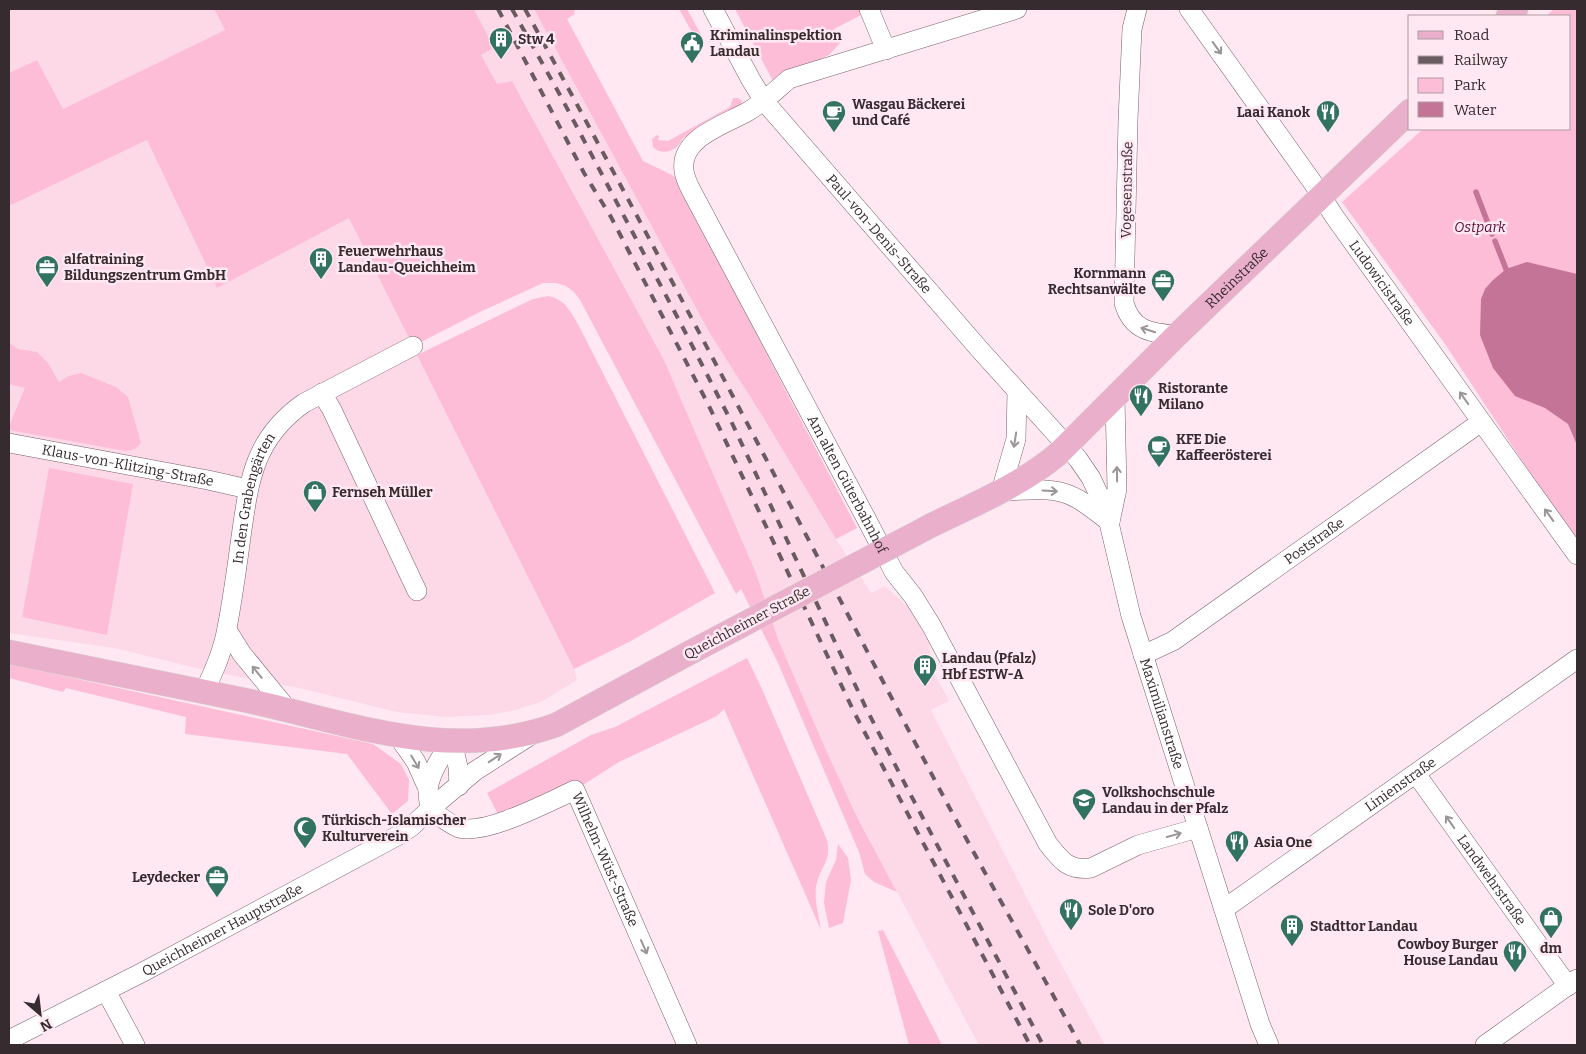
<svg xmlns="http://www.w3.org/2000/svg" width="1586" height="1054" font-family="Bitter,serif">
	<rect width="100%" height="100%" fill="#ffe8f1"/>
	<g fill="#fdd8e7">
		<polygon points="9,9 214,9 225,30 63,109 37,60 9,73"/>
		<polygon points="474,9 534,9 709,332 763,417 836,539 871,593 885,586 910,609 929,643 931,667 949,701 931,710 1053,949 1105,1045 979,1045 858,819 826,750 778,639 756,573 664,360 512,81 497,85 481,55 494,48"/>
		<polygon points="147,140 217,288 349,217 574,669 577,680 541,702 515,710 489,715 444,717 397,712 299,688 209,671 114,648 9,633 9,206"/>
	</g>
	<g fill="#fdbdd7">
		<polygon points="214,9 474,9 494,48 481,55 497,84 512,81 664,360 756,573 778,639 826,750 858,819 897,892 874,882 865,874 859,852 778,663 741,589 736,594 580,300 574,292 566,286 556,283 543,283 482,311 413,346 349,218 217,288 147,140 9,206 9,73 37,60 63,109 225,30"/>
		<polygon points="534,9 577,9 574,11 575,14 567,19 643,161 674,176 857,528 836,539 763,417 709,332"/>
		<polygon points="679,9 687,9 704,40 698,43"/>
		<polygon points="735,9 861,9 863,14 834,29 840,43 829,55 773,81"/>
		<polygon points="1554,9 1577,9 1577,544 1445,344 1342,202 1423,129 1570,129 1570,16 1546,16"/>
		<path d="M733,98H738L742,101L740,107L683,138C678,150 664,157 653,147L652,139L657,135L659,136L658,140L668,141L730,107Z"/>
		<path d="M548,296C565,299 571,312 579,326L715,593L629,642L574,669L417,355L533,299Z"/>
		<polygon points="9,343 18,349 37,352 48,363 59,382 69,376 81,373 116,387 128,397 141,443 135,449 126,451 9,430 9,426 25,388 9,384"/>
		<polygon points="49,468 133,484 107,635 22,617"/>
		<path d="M747,658L762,689L827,840C831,861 823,863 817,882C813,897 819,916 821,930L724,709L717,716L619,762L575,790L502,822L487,793L591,735L615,727Z"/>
		<polygon points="9,664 373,744 401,764 409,780 408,801 392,814 347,754 185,734 186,717 66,688 63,692 9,678"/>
		<polygon points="838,844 848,858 851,880 843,923 829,928 824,903 826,882 836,860"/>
		<polygon points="883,930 942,1045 909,1045 878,931"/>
	</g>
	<polygon fill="#c37497" points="1527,262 1577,274 1577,445 1568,424 1545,408 1515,396 1493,368 1480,335 1481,299 1485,289 1492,281 1506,269"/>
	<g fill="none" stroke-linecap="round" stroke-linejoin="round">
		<g stroke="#c37497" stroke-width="5.5">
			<polyline points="1476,192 1492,234"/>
			<polyline points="1495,241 1506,269"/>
		</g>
		<g stroke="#786069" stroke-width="20">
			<g id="minor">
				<path id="s1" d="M713,9L751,80L764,101L981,351L1067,446L1078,459L1091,478L1106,510L1131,616L1260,1024L1269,1045"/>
				<polyline points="869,9 886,50"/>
				<path id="s2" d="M1017,9L789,79C775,91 763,103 747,112C724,125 679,138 684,171C685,178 688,184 691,190L868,522L894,572L913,596L931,625L1048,844C1061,860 1068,871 1091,868L1138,845L1198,828"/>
				<path d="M1137,9L1132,29L1128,120L1124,303C1132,331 1151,333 1177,335"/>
				<path id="s3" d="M1189,9L1313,183L1334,216L1577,555"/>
				<path d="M1017,391L1016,439L1001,491C1021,491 1045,487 1064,493C1081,498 1096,512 1110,522"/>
				<polyline points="322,393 332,410 417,591"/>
				<path id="s4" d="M9,443L208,480L248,489"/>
				<polyline points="1110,522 1117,489 1115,398"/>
				<polyline points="227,630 242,654 288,710"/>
				<path id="s5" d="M1143,655L1173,641L1481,422"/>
				<path id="s6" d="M204,692C214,671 223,651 227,628C233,597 237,567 241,537C249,480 254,438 304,403L413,346"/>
				<polyline points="398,736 416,762 428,789"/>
				<polyline points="452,741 458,767 459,786"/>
				<path id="s7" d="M1416,774L1568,986"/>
				<path id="s8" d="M430,809C439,816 449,824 459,828C487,835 548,802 575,790L687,1045"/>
				<path d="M430,809C429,803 428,795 428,789C431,771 442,755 452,741"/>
				<path id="s9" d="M1224,909L1577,659"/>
				<polyline points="106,991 135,1045"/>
				<path id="s10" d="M9,1040L143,972L399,835L411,827L430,809L475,771L531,735"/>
				<polyline points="1485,1045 1577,979"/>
			</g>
		</g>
		<g stroke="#d7d5d5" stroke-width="25">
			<g id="major">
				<polyline points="1508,16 1516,9"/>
				<path id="s11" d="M932,525C975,504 1021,485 1058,454L1177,335L1410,111"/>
				<path d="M9,652C89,668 169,684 249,701C354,724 449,763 556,725L691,652"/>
			</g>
		</g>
		<use href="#minor" stroke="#fff" stroke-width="19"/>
		<use href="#major" stroke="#eaafca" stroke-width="24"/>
		<g stroke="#695b60" stroke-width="4" stroke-dasharray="9 9" stroke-linecap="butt">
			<polyline points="498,9 584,173 611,217 709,406 855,714 1030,1045"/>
			<polyline points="512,9 560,95 681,324 731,421 866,708 906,786 1043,1045"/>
			<path d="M525,9C663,261 796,516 930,771C978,863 1031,953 1080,1045"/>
		</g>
		<g stroke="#d7d5d5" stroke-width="25" stroke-linecap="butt">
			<polyline id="major-bridge" points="691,652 932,525"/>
		</g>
		<use href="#major-bridge" stroke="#eaafca" stroke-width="24"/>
	</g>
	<defs><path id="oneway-shaft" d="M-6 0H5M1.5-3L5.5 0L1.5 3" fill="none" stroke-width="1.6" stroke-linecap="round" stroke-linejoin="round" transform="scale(1.25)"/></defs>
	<g stroke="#9a9597">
		<use href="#oneway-shaft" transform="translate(1217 48) rotate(54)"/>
		<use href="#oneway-shaft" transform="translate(1148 330) rotate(-162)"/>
		<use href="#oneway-shaft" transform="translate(1464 398) rotate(-125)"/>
		<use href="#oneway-shaft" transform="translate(1015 440) rotate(99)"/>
		<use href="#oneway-shaft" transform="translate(1117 474) rotate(-91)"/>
		<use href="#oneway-shaft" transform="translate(1050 491) rotate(3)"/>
		<use href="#oneway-shaft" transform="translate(1549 515) rotate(-126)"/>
		<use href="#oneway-shaft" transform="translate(257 672) rotate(-129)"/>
		<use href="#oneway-shaft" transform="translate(495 758) rotate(-33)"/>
		<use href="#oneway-shaft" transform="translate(415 762) rotate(59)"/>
		<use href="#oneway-shaft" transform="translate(1450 822) rotate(-125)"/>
		<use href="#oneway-shaft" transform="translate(1174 835) rotate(-15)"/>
		<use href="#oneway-shaft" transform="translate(644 947) rotate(66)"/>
	</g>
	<defs>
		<g id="building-pin" transform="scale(1.25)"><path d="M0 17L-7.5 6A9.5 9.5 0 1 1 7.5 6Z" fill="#327260" stroke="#ffe8f1"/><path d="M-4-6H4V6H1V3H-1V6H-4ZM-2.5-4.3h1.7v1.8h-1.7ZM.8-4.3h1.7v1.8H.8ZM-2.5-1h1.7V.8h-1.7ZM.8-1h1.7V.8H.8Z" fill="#fff"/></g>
		<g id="civic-pin" transform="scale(1.25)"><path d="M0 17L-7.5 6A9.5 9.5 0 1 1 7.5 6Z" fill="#327260" stroke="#ffe8f1"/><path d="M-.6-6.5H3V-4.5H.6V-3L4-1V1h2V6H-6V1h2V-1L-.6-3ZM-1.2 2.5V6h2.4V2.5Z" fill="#fff"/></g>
		<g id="cafe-pin" transform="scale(1.25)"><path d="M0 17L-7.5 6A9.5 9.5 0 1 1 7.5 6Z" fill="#327260" stroke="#ffe8f1"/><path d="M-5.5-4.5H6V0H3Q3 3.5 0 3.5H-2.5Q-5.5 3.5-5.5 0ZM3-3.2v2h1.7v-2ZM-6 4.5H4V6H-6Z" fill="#fff"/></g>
		<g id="restaurant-pin" transform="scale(1.25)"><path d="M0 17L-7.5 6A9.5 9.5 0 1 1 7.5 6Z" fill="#327260" stroke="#ffe8f1"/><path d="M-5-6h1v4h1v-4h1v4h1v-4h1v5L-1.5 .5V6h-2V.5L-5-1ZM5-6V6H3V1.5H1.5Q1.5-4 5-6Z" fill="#fff"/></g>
		<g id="office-pin" transform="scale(1.25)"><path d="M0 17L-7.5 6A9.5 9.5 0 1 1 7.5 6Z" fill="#327260" stroke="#ffe8f1"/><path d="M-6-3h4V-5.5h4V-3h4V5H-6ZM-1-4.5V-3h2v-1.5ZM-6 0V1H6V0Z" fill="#fff"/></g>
		<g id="shop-pin" transform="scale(1.25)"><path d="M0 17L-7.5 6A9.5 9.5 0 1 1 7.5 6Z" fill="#327260" stroke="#ffe8f1"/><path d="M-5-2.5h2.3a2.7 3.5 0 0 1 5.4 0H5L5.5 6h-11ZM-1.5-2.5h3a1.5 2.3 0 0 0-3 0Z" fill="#fff"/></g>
		<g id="university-pin" transform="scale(1.25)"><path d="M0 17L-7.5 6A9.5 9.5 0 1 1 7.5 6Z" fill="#327260" stroke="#ffe8f1"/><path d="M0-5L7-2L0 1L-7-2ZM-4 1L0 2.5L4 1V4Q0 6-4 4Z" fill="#fff"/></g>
		<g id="mosque-pin" transform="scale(1.25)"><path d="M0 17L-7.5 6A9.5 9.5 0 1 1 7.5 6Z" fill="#327260" stroke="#ffe8f1"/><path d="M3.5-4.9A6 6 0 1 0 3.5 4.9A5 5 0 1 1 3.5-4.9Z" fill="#fff"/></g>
	</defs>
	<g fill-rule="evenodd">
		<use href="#building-pin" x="501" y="39"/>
		<use href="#civic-pin" x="692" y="43"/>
		<use href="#cafe-pin" x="834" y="112"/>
		<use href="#restaurant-pin" x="1328" y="112"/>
		<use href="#building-pin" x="321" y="259"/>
		<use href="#office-pin" x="47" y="267"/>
		<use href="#office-pin" x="1163" y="281"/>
		<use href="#restaurant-pin" x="1141" y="396"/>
		<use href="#cafe-pin" x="1159" y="447"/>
		<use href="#shop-pin" x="315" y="492"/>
		<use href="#building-pin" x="925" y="666"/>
		<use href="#university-pin" x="1084" y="800"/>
		<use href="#mosque-pin" x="305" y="828"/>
		<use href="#restaurant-pin" x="1237" y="842"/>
		<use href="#office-pin" x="217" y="877"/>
		<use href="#restaurant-pin" x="1071" y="910"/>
		<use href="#shop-pin" x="1551" y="918"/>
		<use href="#building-pin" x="1292" y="926"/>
		<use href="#restaurant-pin" x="1515" y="952"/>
	</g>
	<g text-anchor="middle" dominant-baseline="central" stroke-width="5" stroke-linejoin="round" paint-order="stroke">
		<g font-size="14" font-weight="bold" fill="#362b2f" stroke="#ffe8f1" text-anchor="start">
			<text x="710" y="35">Kriminalinspektion<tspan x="710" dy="16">Landau</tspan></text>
			<text x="518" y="39">Stw 4</text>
			<text x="852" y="104">Wasgau Bäckerei<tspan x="852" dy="16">und Café</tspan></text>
			<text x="1310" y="112" text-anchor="end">Laai Kanok</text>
			<text x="338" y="251">Feuerwehrhaus<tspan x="338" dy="16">Landau-Queichheim</tspan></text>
			<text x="64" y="259">alfatraining<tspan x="64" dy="16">Bildungszentrum GmbH</tspan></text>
			<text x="1146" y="273" text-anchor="end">Kornmann<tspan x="1146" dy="16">Rechtsanwälte</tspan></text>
			<text x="1158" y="388">Ristorante<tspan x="1158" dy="16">Milano</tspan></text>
			<text x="1176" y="439">KFE Die<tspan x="1176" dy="16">Kaffeerösterei</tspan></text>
			<text x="332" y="492">Fernseh Müller</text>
			<text x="942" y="658">Landau (Pfalz)<tspan x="942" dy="16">Hbf ESTW-A</tspan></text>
			<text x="1102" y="792">Volkshochschule<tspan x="1102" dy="16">Landau in der Pfalz</tspan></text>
			<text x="322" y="820">Türkisch-Islamischer<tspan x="322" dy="16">Kulturverein</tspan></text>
			<text x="1254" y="842">Asia One</text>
			<text x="200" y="877" text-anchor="end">Leydecker</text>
			<text x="1088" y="910">Sole D'oro</text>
			<text x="1310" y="926">Stadttor Landau</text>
			<text x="1498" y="944" text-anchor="end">Cowboy Burger<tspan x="1498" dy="16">House Landau</tspan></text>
			<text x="1551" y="948" text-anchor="middle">dm</text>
		</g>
		<g font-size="14" fill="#362b2f" stroke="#ffe8f1">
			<text transform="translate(1127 190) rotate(-89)">Vogesenstraße</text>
			<text stroke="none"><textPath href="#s1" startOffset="281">Paul-von-Denis-Straße</textPath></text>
			<text stroke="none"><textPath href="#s11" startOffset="396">Rheinstraße</textPath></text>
			<text stroke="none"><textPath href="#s3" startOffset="335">Ludowicistraße</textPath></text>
			<text stroke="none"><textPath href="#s4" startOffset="121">Klaus-von-Klitzing-Straße</textPath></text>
			<text stroke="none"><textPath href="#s2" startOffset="738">Am alten Güterbahnhof</textPath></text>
			<text stroke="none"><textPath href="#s6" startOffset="201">In den Grabengärten</textPath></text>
			<text stroke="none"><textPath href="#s5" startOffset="206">Poststraße</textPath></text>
			<text transform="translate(747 623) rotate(-28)">Queichheimer Straße</text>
			<text stroke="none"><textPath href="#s1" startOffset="851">Maximilianstraße</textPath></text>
			<text stroke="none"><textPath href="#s9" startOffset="216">Linienstraße</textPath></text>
			<text stroke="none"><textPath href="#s8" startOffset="234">Wilhelm-Wüst-Straße</textPath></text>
			<text stroke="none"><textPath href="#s7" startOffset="130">Landwehrstraße</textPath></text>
			<text stroke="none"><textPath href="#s10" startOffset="240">Queichheimer Hauptstraße</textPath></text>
		</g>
		<g font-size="14" font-style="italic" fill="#560e35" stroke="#ffe8f1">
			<text x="1480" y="227">Ostpark</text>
		</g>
	</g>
	<rect width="1586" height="1054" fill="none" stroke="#362b2f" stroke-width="20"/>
	<rect x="1408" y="15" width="162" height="115" fill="#ffe8f1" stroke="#af9ca3"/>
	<rect x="1418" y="31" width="25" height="8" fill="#eaafca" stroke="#af9ca3"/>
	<text x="1454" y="40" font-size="15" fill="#362b2f">Road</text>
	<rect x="1418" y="56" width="25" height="8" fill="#695b60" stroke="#af9ca3"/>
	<text x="1454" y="65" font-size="15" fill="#362b2f">Railway</text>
	<rect x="1418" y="78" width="25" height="15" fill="#fdbdd7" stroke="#af9ca3"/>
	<text x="1454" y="90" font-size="15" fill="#362b2f">Park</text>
	<rect x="1418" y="102" width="25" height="15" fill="#c37497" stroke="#af9ca3"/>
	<text x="1454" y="115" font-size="15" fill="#362b2f">Water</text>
	<g transform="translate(40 1014) rotate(152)" stroke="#ffe8f1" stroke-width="4" paint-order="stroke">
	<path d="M0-4L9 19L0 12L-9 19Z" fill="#362b2f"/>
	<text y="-8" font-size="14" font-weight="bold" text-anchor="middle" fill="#362b2f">N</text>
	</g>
</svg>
